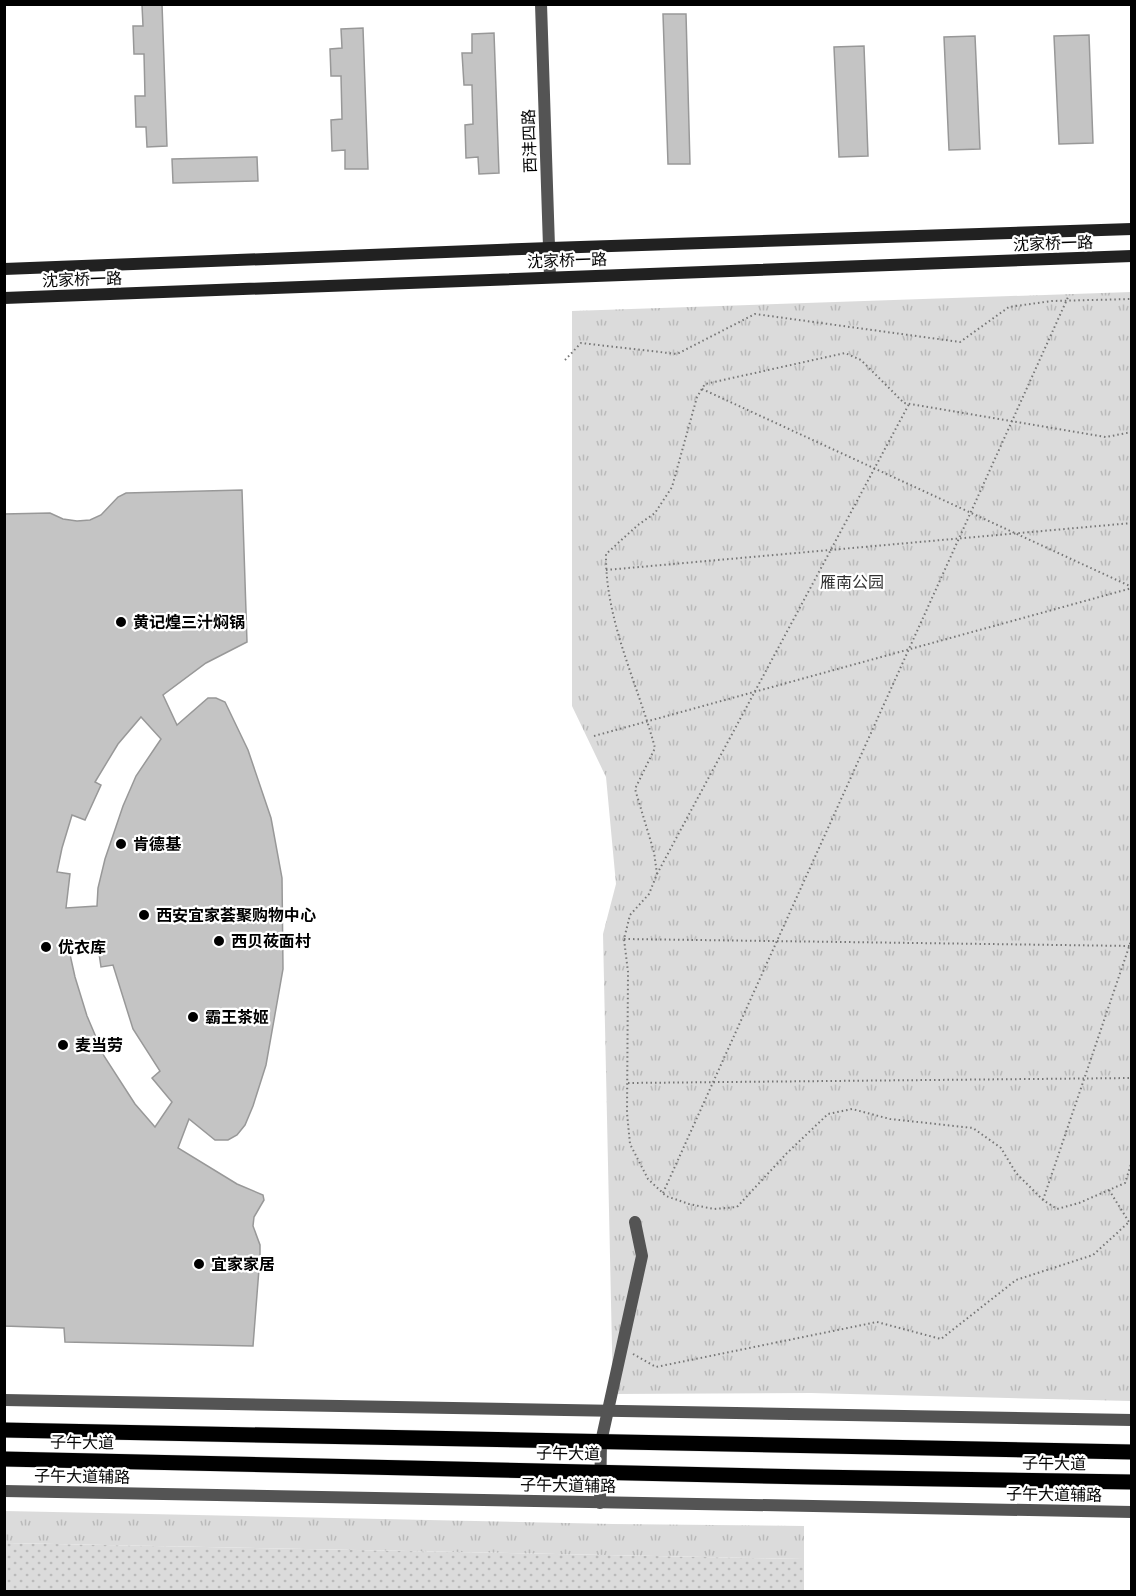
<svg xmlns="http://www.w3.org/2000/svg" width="1136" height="1596" font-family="Inter,'Noto Sans SC',sans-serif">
	<defs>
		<pattern id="grass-dots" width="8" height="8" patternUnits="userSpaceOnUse" patternTransform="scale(1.5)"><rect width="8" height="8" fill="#dbdbdb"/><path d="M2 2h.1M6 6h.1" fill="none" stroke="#bababa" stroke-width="1.8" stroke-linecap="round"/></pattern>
		<pattern id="park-tufts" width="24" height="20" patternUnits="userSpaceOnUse" patternTransform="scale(1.5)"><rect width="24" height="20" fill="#dbdbdb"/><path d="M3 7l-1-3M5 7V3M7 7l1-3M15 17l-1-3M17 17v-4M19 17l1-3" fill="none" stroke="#bababa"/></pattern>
	</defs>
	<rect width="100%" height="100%" fill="#fff"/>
	<polygon fill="url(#grass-dots)" points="5,1543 804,1559 804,1592 5,1592"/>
	<g fill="url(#park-tufts)">
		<polygon points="1131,292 1131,1401 811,1393 613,1394 603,934 616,884 606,777 572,706 572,311"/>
		<polygon points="5,1511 613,1524 804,1526 804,1559 5,1543"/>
	</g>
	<g fill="#c4c4c4" stroke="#989898" stroke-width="1.5" fill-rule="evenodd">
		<polygon points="162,4 167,146 147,147 146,127 136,127 135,96 145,96 144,54 134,54 133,26 143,26 142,5"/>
		<polygon points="663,14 686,14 690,164 668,164"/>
		<polygon points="363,28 368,169 345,169 345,150 332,151 331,120 342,119 341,76 331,76 330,49 342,48 341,29"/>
		<polygon points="494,33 499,173 479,174 478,157 466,158 465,125 473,124 472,85 464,85 462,53 472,53 472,34"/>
		<polygon points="1089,35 1093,143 1059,144 1054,36"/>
		<polygon points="975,36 980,149 949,150 944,37"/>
		<polygon points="864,46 868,156 839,157 834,47"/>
		<polygon points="257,157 258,181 173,183 172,159"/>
		<path d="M242,490L247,642L206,663L163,695L177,725L208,698H216L225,702L248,750L271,818L282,878L283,969L266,1065L253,1106L245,1125L237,1135L228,1140H215L189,1119L178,1148L237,1184L263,1195L264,1200L254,1217L253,1226L260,1245V1256L253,1346L65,1342L64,1328L4,1326V514L50,513L63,519L77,521L90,520L101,515L118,497L126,493ZM141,717L161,739L136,776L123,806L105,859L98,888L97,906L66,908L70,874L57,872L62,848L72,815L85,820L101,785L95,782L118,744ZM97,940L101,967L113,965L133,1029L160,1071L152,1078L172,1102L155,1127L135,1104L104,1056L87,1016L75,977L67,941Z"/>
	</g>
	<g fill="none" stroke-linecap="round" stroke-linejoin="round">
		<g stroke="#dbdbdb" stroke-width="16">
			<g id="primary">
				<polyline points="4,1430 1132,1452"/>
				<polyline points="4,1459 812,1477 1132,1482"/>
			</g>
		</g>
		<g stroke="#767676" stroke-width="2" stroke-dasharray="1.5 3" stroke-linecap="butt">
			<polyline points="702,389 1132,587"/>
			<path d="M1132,432L1106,437L904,403L861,360L845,353L705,384L697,397L672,487L655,513L638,525L606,554C605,621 638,684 655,748L635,789L654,852L657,874L649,894L630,915L624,939L628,972L627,1113L630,1144L648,1179L666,1196L689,1204L714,1209L737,1207L787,1153L828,1114L852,1109L890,1119L973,1128L1001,1148L1016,1173L1043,1200L1057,1209L1079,1203L1125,1183L1132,1161"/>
			<polyline points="606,570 1132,523"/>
			<polyline points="594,736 1132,588"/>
			<polyline points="657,874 909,404"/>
			<polyline points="624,939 1132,946"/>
			<polyline points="628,1083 1132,1078"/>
			<polyline points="1109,1190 1129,1222"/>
			<polyline points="663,1193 1069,295"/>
			<polyline points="1043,1200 1132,938"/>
			<polyline points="633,1354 656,1367 877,1322 941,1339 1016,1280 1093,1255 1129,1222 1132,1222"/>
		</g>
		<g stroke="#545454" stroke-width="12">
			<polyline points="4,1400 1132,1420"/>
			<polyline points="4,1491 1132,1512"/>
			<polyline points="600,1503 601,1442 642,1256 635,1222"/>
		</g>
		<polyline stroke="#545454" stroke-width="12" points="541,4 550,277"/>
		<g stroke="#212121" stroke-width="12">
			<polyline points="4,269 550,248 1132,229"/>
			<polyline points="4,298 1132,256"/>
		</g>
		<use href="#primary" stroke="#000" stroke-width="15"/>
		<polyline stroke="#767676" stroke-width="2" stroke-dasharray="1.5 3" stroke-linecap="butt" points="565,360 581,343 677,354 755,314 960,342 1009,307 1052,301 1132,299"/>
	</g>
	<g fill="#000" stroke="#fff" stroke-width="2">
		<circle cx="121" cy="622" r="6"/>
		<circle cx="121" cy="844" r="6"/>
		<circle cx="144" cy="915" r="6"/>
		<circle cx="219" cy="941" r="6"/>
		<circle cx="46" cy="947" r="6"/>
		<circle cx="193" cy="1017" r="6"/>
		<circle cx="63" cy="1045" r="6"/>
		<circle cx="199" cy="1264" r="6"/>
	</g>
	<g text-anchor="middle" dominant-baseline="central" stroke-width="4.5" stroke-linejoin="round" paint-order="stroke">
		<g font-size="16" fill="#000" stroke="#fff">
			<text transform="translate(529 141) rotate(-92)">西沣四路</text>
			<text transform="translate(1053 243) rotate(-2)">沈家桥一路</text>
			<text transform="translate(567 260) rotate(-2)">沈家桥一路</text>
			<text transform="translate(82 279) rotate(-2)">沈家桥一路</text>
			<text transform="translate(82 1442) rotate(1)">子午大道</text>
			<text transform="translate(568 1453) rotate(1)">子午大道</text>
			<text transform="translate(1054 1463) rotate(1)">子午大道</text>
			<text transform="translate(82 1476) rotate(1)">子午大道辅路</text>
			<text transform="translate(568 1485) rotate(1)">子午大道辅路</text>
			<text transform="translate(1054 1494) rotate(1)">子午大道辅路</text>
		</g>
		<g font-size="16" fill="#323232" stroke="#fff">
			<text x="852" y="582">雁南公园</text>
		</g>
		<g font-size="16" font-weight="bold" fill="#000" stroke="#fff" text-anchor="start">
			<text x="133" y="622">黄记煌三汁焖锅</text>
			<text x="133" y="844">肯德基</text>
			<text x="156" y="915">西安宜家荟聚购物中心</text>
			<text x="231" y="941">西贝莜面村</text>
			<text x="58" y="947">优衣库</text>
			<text x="205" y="1017">霸王茶姬</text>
			<text x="75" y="1045">麦当劳</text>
			<text x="211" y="1264">宜家家居</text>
		</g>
	</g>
	<rect width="1136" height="1596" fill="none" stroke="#000000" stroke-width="12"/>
</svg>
